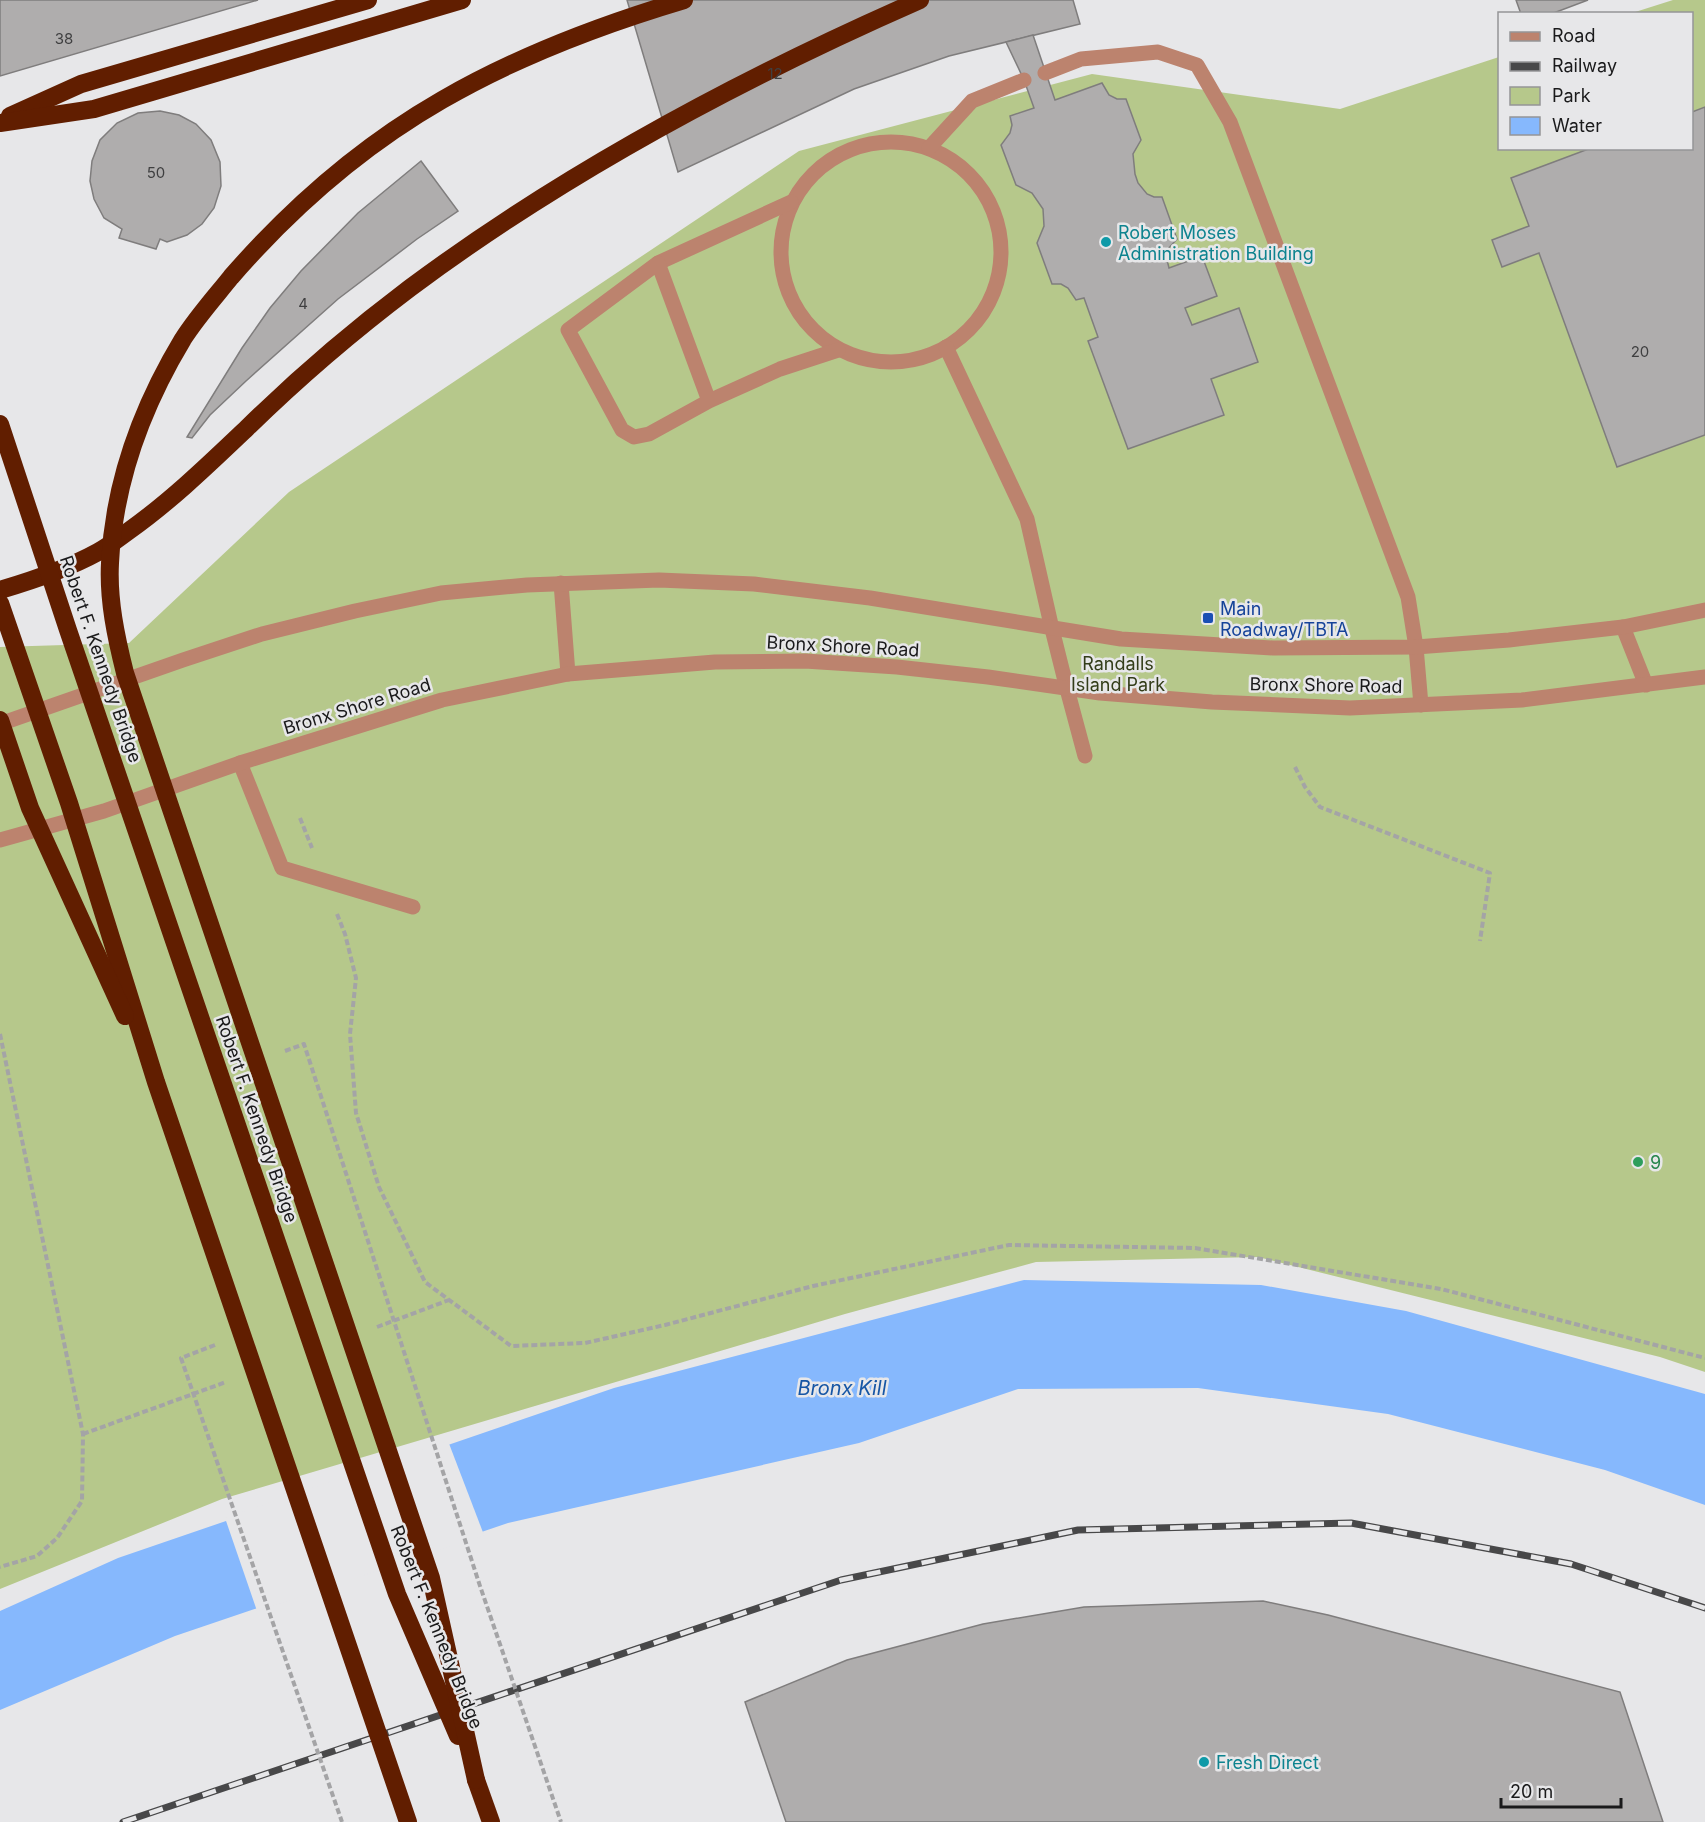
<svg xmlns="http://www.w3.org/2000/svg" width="1705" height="1822" font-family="Inter,sans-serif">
	<rect width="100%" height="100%" fill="#e7e7e9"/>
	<polygon fill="#b6c88b" points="1673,0 1705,0 1705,1372 1660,1357 1258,1257 1036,1262 845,1314 222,1499 0,1589 0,647 129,643 289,492 799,151 1092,74 1340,109 1499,57 1500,148 1692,148 1692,14 1632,13"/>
	<polygon fill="#86b8fd" points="1024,1280 1261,1285 1406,1311 1705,1394 1705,1505 1605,1470 1388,1414 1198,1388 1018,1389 859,1443 508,1523 175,1636 0,1710 0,1611 118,1558 614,1388"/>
	<polygon fill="#e7e7e9" points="448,1441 484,1535 257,1611 225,1518"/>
	<g fill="#afadad" stroke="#7f7d7d" stroke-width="1.5">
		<polygon points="0,0 258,0 0,76"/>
		<polygon points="627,0 1073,0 1080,24 949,56 854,89 678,172"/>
		<polygon points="1516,0 1588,0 1551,14 1521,14"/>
		<polygon points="1033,35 1055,100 1102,83 1109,95 1117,99 1126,99 1141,140 1133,154 1135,174 1138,183 1147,194 1154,197 1162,197 1177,239 1167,250 1166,256 1169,268 1202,256 1217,296 1185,308 1192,325 1239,308 1258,362 1211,379 1224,415 1128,449 1088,341 1098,337 1084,298 1076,300 1068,288 1061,284 1052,284 1037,243 1044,226 1043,209 1032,193 1016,185 1001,145 1010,133 1012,125 1010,116 1034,108 1024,80 1006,42"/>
		<polygon points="1705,107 1705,435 1617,467 1539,253 1502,267 1492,240 1529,226 1511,178 1591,148 1692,148 1692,112"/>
		<polygon points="160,111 179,115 196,124 211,140 220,162 221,186 214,208 202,224 187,235 167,242 160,239 156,249 119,238 122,229 104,218 94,199 90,181 92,161 100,140 117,123 138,113"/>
		<polygon points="421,161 458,211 417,239 338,299 246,381 210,415 192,438 187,437 242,348 270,308 301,271 358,213"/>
		<polygon points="1263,1601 1328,1615 1620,1692 1663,1822 786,1822 745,1702 847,1660 983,1624 1084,1607"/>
	</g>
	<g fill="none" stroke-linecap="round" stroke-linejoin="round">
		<g stroke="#a4a4a6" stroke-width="4" stroke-dasharray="6 3" stroke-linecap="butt">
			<polyline points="1295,767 1305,787 1320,807 1490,873 1480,941"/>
			<polyline points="300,818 312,848"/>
			<polyline points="337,914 345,934 356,978 350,1034 356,1113 379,1187 425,1282 511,1346 585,1343 665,1325 813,1286 1009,1245 1195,1248 1441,1289 1705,1358"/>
			<polyline points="0,1034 83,1434 82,1501 57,1538 37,1556 0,1567"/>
			<polyline points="377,1327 449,1300"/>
			<polyline points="83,1434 226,1382"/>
		</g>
		<g stroke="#bc836e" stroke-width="15">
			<polyline points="1045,73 1081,59 1158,52 1197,65 1230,122 1408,597 1416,647"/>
			<circle cx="891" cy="252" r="110"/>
			<polyline points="929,148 972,101 1024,80"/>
			<polyline points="658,263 791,202"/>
			<polyline points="946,347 1027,519 1052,629"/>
			<polyline points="709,401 658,263 568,330 622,430 634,437 649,434 709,401 780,369 838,350"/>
			<polyline points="1067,689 1085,756"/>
			<polyline points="240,763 282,868 413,907"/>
		</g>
		<g stroke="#bc836e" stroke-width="15">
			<polyline points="561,583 568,674"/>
			<polyline points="1623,627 1646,685"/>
			<polyline points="1052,629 1067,689"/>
			<polyline points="1416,647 1421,705"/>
			<polyline points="0,724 183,660 262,634 355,611 441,593 527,585 659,580 754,584 870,598 1121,639 1273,648 1416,647 1509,640 1623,627 1705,610"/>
			<polyline points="0,840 104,811 240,763 442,700 568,674 715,662 805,661 897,667 988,677 1100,693 1212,702 1350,708 1522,700 1705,677"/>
		</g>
		<g stroke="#611e00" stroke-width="18">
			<polyline points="10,116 81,84 368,0"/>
			<polyline points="0,123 94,109 462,0"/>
			<path d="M0,590C34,580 67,569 98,552C109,546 119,538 130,530C172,500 209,464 247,428C298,378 353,331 410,288C567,171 742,78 920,0"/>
			<polyline points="476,1780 491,1822"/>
		</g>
		<g stroke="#484849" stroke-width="7">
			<polyline id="rail" points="123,1822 841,1580 1078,1530 1351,1523 1571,1564 1705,1608"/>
		</g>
		<use href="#rail" stroke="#e7e7e9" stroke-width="4.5" stroke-dasharray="14" stroke-linecap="butt"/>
		<g stroke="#a4a4a6" stroke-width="4" stroke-dasharray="6 3" stroke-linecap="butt">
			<polyline points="285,1051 304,1044 480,1586 561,1822"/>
			<polyline points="215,1345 181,1358 342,1822"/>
		</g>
		<g stroke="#611e00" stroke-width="18">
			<polyline points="0,424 68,630 397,1594 458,1736"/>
			<polyline points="0,603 69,803 156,1082 408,1822"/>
			<polyline points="0,720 30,808 125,1016"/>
			<path d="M476,1780L431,1578L125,673C116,637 108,600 110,563C114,483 142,407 183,339C197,317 215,297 231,277C291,208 362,146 442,100C518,56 600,25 684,0"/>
		</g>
	</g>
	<g fill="#0f9aa8" stroke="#e7e7e9" stroke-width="2">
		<circle cx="1106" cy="242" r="6"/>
		<circle cx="1204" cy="1762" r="6"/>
	</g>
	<rect fill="#1a4fb4" stroke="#e7e7e9" stroke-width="2" x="1202" y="612" width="12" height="12" rx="3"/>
	<circle fill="#2e9e5b" stroke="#e7e7e9" stroke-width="2" cx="1638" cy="1162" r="6"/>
	<g text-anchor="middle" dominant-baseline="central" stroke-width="5" stroke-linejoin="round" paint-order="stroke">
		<g font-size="15" fill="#3f3f40">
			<text x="64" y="38">38</text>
			<text x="775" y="73">12</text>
			<text x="156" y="172">50</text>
			<text x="303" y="303">4</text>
			<text x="1640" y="351">20</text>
		</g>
		<g font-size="18" fill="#0d838f" stroke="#e7e7e9" text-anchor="start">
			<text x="1118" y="232">Robert Moses<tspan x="1118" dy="21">Administration Building</tspan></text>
			<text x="1216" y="1762">Fresh Direct</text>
		</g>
		<g font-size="18" fill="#164399" stroke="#e7e7e9" text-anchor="start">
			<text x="1220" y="608">Main<tspan x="1220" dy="21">Roadway/TBTA</tspan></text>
		</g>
		<g font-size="18" fill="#1a1a1b" stroke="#e7e7e9">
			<text transform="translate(843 646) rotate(3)">Bronx Shore Road</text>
			<text transform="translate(101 659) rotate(71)">Robert F. Kennedy Bridge</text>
			<text transform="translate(1326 685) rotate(1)">Bronx Shore Road</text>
			<text transform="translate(357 706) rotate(-17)">Bronx Shore Road</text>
			<text transform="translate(257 1119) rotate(71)">Robert F. Kennedy Bridge</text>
			<text transform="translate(437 1627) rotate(68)">Robert F. Kennedy Bridge</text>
		</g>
		<g font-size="18" fill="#333d19" stroke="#e7e7e9">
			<text x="1118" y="663">Randalls<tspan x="1118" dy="21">Island Park</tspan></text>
		</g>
		<g font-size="18" fill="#27864d" stroke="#e7e7e9" text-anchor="start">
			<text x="1650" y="1162">9</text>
		</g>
		<g font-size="20" font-style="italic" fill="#1656a5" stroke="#e7e7e9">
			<text x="842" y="1388">Bronx Kill</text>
		</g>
	</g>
	<rect x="1498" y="12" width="195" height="138" fill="#e7e7e9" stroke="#959597" stroke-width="1.5"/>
	<rect x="1510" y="32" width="30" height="9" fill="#bc836e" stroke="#959597" stroke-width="1.5"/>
	<text x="1552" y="42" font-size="18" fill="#1a1a1b">Road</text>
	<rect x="1510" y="62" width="30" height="9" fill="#484849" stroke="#959597" stroke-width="1.5"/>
	<text x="1552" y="72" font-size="18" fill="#1a1a1b">Railway</text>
	<rect x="1510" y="87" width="30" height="18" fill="#b6c88b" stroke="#959597" stroke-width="1.5"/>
	<text x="1552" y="102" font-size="18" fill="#1a1a1b">Park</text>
	<rect x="1510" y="117" width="30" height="18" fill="#86b8fd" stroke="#959597" stroke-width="1.5"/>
	<text x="1552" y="132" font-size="18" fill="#1a1a1b">Water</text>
	<path d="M1501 1798v9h120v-9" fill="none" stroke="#1a1a1b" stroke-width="3"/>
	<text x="1510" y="1798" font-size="18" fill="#1a1a1b" stroke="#e7e7e9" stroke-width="4.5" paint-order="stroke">20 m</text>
</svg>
